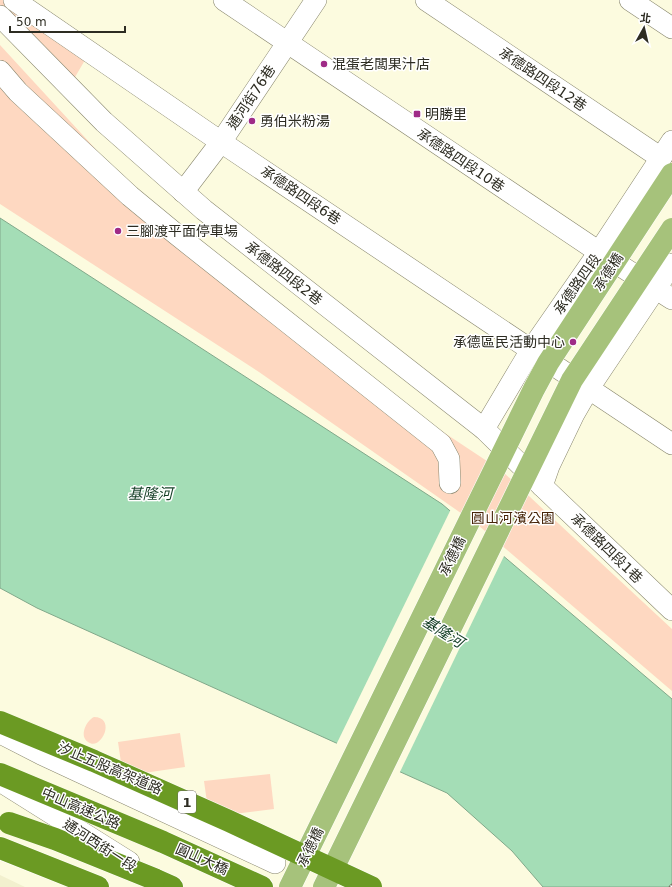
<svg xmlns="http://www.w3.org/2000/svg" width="672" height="887" font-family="'DejaVu Sans','Noto Sans TC',sans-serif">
	<rect width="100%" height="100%" fill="#fcfbdf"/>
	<polygon fill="#f2f0ce" points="0,875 25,887 0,887"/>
	<g fill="#fed8c1">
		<polygon points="0,0 3,0 85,60 71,84 0,11"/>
		<polygon points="0,45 136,193 431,424 502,471 672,629 672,691 478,525 259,372 0,204"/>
		<path d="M94,717C117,717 101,752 88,742C79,736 86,721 94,717Z"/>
		<polygon points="180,733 185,767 123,776 118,742"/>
		<polygon points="270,774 274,809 209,817 204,781"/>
	</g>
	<polygon fill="#a4ddb6" stroke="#80a88a" points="0,218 442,504 672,699 672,887 543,887 512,851 447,793 37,608 0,588"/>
	<polygon fill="#fcfbdf" points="451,509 505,554 399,774 336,745"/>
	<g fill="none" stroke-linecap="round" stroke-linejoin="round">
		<g stroke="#88866d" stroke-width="22">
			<g id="minor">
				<polyline points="14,0 221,142 531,350 672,444"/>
				<polyline points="224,0 599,252 672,299"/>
				<polyline points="426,0 661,158"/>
				<polyline points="630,0 672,28"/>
				<polyline points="0,16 104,122 204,210 484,429 542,486 672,610"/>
				<polyline points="0,71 18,92 130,196 176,234 441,444 449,459 450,483"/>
				<polyline points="183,192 221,142 316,0"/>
				<polyline points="484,429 531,350 599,252 672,141"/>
				<polyline points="542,486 549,466 574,414 589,388 672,264"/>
				<polyline points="0,733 41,754 275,863"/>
				<polyline points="0,781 129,862"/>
			</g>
		</g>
		<g stroke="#fff" stroke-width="23">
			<g id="highway">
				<polyline points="0,774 163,842 262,887"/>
				<polyline points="0,848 98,887"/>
				<polyline points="154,879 172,887"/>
			</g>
		</g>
		<use href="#minor" stroke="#fff" stroke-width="21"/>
		<use href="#highway" stroke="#6b9a23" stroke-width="22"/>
		<g stroke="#797868" stroke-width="4.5">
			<polyline id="rail" points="671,887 672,886"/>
		</g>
		<use href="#rail" stroke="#fff" stroke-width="3" stroke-dasharray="9" stroke-linecap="butt"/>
		<g stroke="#fff" stroke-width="23" stroke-linecap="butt">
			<g id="major-bridge">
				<polyline points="290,887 534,389 548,363 672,174"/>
				<polyline points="324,887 572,380 672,229"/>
			</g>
		</g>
		<g stroke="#fff" stroke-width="23" stroke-linecap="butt">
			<g id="highway-bridge">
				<polyline points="0,722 94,761 229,821 371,887"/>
				<polyline points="9,823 55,839 154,879"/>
			</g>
		</g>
		<use href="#major-bridge" stroke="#a6c27b" stroke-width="22"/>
		<use href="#highway-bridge" stroke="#6b9a23" stroke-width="22"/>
	</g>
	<g fill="#9f2b87" stroke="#fff" stroke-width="1.5">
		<circle cx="324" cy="64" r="4"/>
		<rect x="413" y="110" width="8" height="8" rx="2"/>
		<circle cx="252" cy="121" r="4"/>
		<circle cx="118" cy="231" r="4"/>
		<circle cx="573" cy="342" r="4"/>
	</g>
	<g text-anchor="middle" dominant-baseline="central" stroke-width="3" stroke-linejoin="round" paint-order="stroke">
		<rect fill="#fff" stroke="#6c6b64" stroke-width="1" x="178" y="791" width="18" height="22" rx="3"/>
		<g font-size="13" font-weight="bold" fill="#2d2c22">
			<text x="187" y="802">1</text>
		</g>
		<g font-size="14" fill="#2d2c22" stroke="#fff" text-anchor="start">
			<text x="332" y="64">混蛋老闆果汁店</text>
			<text x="425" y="114">明勝里</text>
			<text x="260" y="121">勇伯米粉湯</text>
			<text x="126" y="231">三腳渡平面停車場</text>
			<text x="565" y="342" text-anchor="end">承德區民活動中心</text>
		</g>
		<g font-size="14" fill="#2d2c22" stroke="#fff">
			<text transform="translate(543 79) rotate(34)">承德路四段12巷</text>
			<text transform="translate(251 97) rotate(-56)">通河街76巷</text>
			<text transform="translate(461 160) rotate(34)">承德路四段10巷</text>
			<text transform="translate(301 195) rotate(34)">承德路四段6巷</text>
			<text transform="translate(608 272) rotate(-57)">承德橋</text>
			<text transform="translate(284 273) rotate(38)">承德路四段2巷</text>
			<text transform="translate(577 284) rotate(-55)">承德路四段</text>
			<text transform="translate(607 548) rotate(44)">承德路四段1巷</text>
			<text transform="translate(452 556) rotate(-64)">承德橋</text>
			<text transform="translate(110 768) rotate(23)">汐止五股高架道路</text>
			<text transform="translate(81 808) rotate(23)">中山高速公路</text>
			<text transform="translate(100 845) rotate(33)">通河西街一段</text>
			<text transform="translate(310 847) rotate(-64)">承德橋</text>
			<text transform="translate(202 859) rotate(24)">圓山大橋</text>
		</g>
		<g font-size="14" fill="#472409" stroke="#fff">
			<text x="513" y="518">圓山河濱公園</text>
		</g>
		<g font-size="15" font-style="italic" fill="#123d24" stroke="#fff">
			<text x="150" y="494">基隆河</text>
			<text transform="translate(443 632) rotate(32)">基隆河</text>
		</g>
	</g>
	<g transform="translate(644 28) rotate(8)" stroke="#ffffff" stroke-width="3" paint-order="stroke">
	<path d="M0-3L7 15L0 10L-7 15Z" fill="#2d2c22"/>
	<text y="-6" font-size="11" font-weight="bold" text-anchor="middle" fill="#2d2c22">北</text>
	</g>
	<path d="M10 26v6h115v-6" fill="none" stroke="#2d2c22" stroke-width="2"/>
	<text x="16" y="26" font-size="12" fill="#2d2c22" stroke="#ffffff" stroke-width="3" paint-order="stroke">50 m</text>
</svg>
